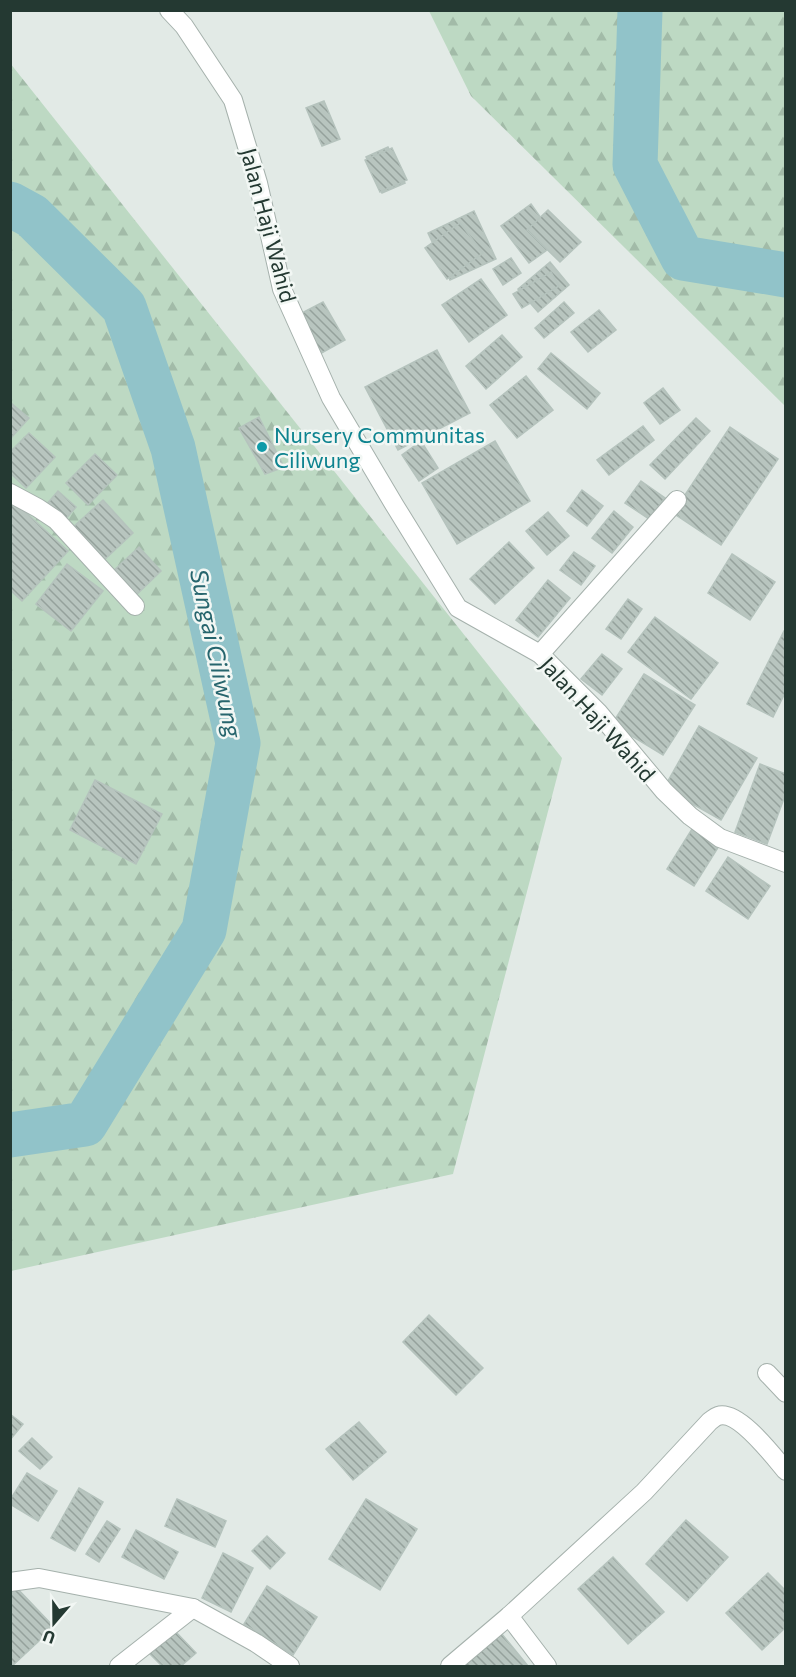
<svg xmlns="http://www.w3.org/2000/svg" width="796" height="1677" font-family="Commissioner,sans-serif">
	<defs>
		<pattern id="forest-firs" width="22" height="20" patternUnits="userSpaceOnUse" patternTransform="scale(1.5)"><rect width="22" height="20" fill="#bdd9c3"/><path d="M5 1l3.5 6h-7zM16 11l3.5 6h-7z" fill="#a2bba8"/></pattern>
		<pattern id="building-back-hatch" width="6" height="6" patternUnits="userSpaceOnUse" patternTransform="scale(1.5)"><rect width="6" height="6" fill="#b8c5bf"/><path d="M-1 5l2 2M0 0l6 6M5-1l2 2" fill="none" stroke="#95a19c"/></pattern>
	</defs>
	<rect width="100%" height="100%" fill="#e2eae6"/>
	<g fill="url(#forest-firs)">
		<polygon points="429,11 785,11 785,406 471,96"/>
		<polygon points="10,63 562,758 453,1174 11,1271"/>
	</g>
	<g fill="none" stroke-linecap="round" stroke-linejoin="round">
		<g stroke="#91c3c9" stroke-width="45">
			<polyline points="640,10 635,165 683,258 786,275"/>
			<polyline points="10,204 32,216 124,307 173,448 238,743 204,930 85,1124 10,1135"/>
		</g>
	</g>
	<g fill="url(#building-back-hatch)" stroke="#b5c3bd" stroke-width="1.5">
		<polygon points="324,101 340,139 322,146 306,108"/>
		<polygon points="388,147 405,183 382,193 366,157"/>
		<polygon points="392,148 407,180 380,192 365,160"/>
		<polygon points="531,204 558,242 529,263 501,226"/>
		<polygon points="548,210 581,242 560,262 527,230"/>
		<polygon points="474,211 496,259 450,280 428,233"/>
		<polygon points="460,223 483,253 447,279 425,248"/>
		<polygon points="511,258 521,273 503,285 493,269"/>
		<polygon points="550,262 569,285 538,312 518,289"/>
		<polygon points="551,272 559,286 522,308 513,294"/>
		<polygon points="481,279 507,315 469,342 442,305"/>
		<polygon points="323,302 345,340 318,355 296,316"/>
		<polygon points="564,302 574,313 544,338 535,328"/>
		<polygon points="599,310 616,330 588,352 571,332"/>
		<polygon points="502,335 522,357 486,389 466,366"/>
		<polygon points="437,350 470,413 398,450 365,387"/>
		<polygon points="551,353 600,393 587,409 538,369"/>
		<polygon points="526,376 553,410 517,438 490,405"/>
		<polygon points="663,388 680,410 660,424 644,403"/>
		<polygon points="11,403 29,418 10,439 10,403"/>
		<polygon points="259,417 284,467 265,474 239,428"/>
		<polygon points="696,418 710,431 665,479 650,465"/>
		<polygon points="643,426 654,440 609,475 597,460"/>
		<polygon points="730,427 778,459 721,545 673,513"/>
		<polygon points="29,433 55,457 26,488 10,473 10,452"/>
		<polygon points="421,441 438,468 419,481 402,455"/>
		<polygon points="495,441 530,501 457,544 422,483"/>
		<polygon points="95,454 117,475 88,505 66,483"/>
		<polygon points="641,481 665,498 649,519 625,503"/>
		<polygon points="582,490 603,506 587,526 567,511"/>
		<polygon points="58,491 76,507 64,521 46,505"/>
		<polygon points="12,500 68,551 22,601 10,590 10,501"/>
		<polygon points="103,500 133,533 103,561 72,528"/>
		<polygon points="614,511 633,527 612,553 592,538"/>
		<polygon points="548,512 569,536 547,555 526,531"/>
		<polygon points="509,542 534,568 495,604 470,579"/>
		<polygon points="139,547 161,571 132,599 110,574"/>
		<polygon points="574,552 595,566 581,585 560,570"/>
		<polygon points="732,554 775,582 750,620 708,593"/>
		<polygon points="67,564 103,591 71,631 36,604"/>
		<polygon points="548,580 570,598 538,637 516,620"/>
		<polygon points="628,599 642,609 621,639 606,629"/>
		<polygon points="655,617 718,663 691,699 628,652"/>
		<polygon points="784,631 786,632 786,691 773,717 747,704"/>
		<polygon points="602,654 622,669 602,695 581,679"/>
		<polygon points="644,674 695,705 663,755 612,724"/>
		<polygon points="699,726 757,758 721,820 664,788"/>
		<polygon points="760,764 786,774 786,793 767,844 735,832"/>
		<polygon points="95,780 162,814 136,864 70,830"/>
		<polygon points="692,829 719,846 694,886 667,869"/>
		<polygon points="728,857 770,886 748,919 706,891"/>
		<polygon points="429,1315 483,1368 456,1395 403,1342"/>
		<polygon points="10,1414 23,1424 10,1440"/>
		<polygon points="359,1422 386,1452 353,1480 326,1449"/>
		<polygon points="32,1438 52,1457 40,1469 19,1451"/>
		<polygon points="27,1473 57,1491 38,1521 10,1504 10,1500"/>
		<polygon points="79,1488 103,1502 75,1551 51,1538"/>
		<polygon points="177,1499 226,1521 215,1547 165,1526"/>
		<polygon points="366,1499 417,1529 380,1590 329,1559"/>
		<polygon points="686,1520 728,1557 687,1601 646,1564"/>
		<polygon points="107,1521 120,1529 99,1562 86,1554"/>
		<polygon points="136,1530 178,1552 164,1579 122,1557"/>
		<polygon points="267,1536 285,1553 270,1569 252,1551"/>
		<polygon points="223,1553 253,1568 231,1612 202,1598"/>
		<polygon points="613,1557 664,1612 628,1644 578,1589"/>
		<polygon points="768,1573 786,1591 786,1627 762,1650 726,1613"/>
		<polygon points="14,1585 54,1627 12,1666 10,1666 10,1588"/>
		<polygon points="267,1586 317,1617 293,1655 244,1624"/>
		<polygon points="174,1630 196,1653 181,1666 162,1666 149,1653"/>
		<polygon points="501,1633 528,1666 460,1666"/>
	</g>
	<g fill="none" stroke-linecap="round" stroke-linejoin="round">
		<g stroke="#a5b1ac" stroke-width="20">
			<g id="minor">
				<polyline points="169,10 184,26 233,100 258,183 282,289 331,398 395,506 458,608 540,654 598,712 664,791 690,816 720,838 786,863"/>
				<polyline points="10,493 38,508 56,520 135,606"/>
				<polyline points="540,654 677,500"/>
				<polyline points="767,1373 786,1393"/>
				<polyline points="10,1582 39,1578 193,1608 256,1643 290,1666"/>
				<polyline points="509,1616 547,1666"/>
				<polyline points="119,1666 193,1608"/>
				<path d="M450,1666L509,1616L644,1492L710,1421C713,1419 715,1417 718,1416C738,1409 774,1457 786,1471"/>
			</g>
		</g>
		<use href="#minor" stroke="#fff" stroke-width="18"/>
	</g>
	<circle fill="#0f9aa8" stroke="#f2f7f4" stroke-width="2" cx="262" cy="447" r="6"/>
	<g text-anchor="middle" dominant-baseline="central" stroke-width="5" stroke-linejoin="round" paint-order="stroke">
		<g font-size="22" fill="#243932" stroke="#f2f7f4">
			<text transform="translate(269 225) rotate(75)">Jalan Haji Wahid</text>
			<text transform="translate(598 719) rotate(48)">Jalan Haji Wahid</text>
		</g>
		<g font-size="22" fill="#0d838f" stroke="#f2f7f4" text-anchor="start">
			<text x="274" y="434">Nursery Communitas<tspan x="274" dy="25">Ciliwung</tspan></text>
		</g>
		<g font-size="24" font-style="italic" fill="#26656d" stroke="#f2f7f4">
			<text transform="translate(217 653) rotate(78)">Sungai Ciliwung</text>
		</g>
	</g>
	<rect width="796" height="1677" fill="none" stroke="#243932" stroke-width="24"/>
	<g transform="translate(54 1623) rotate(200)" stroke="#f2f7f4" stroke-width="4.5" paint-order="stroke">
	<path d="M0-4.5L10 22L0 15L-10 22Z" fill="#243932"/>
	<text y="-9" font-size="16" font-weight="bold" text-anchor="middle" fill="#243932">U</text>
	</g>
</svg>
